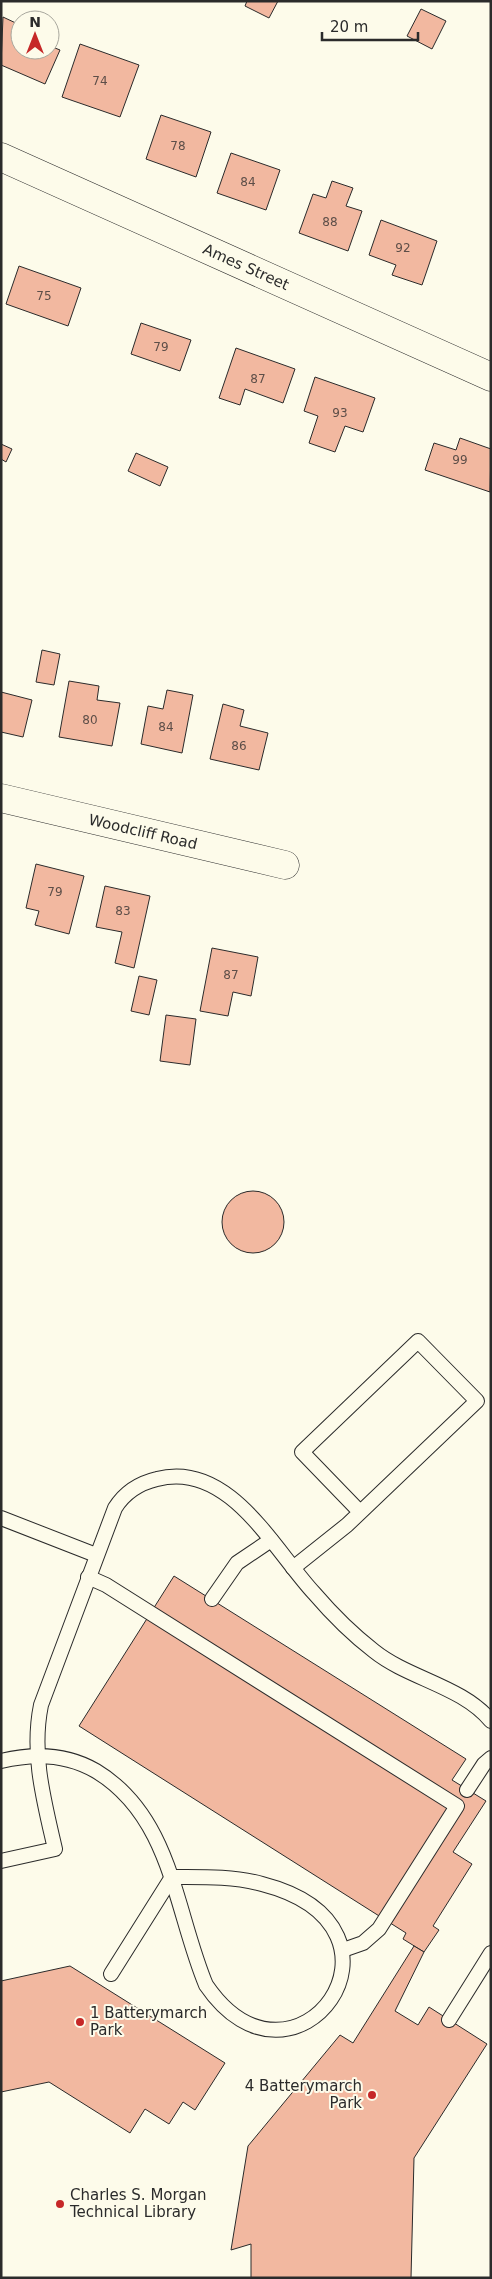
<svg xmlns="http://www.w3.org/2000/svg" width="492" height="2279" font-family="'DejaVu Sans',sans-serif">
	<rect width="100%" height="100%" fill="#fdfbea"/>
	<g fill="#f2b8a0" stroke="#2b2b2b">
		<polygon points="247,1 278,1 269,18 245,6"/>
		<polygon points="421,9 446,21 432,49 407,36"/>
		<polygon points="3,17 20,25 20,50 50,50 50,46 60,50 45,84 1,65"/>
		<polygon points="80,44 139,65 120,117 62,97"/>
		<polygon points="161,115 211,132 196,177 146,159"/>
		<polygon points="231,153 280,170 266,210 217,193"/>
		<polygon points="332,181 353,188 346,206 362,211 348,251 299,233 313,194 326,198"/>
		<polygon points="381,220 437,241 422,285 392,275 396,265 369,255"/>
		<polygon points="19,266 81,288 68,326 6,304"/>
		<polygon points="141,323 191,340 180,371 131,354"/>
		<polygon points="236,348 295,369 283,403 245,389 240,405 219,398"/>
		<polygon points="315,377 375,398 363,432 345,426 335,452 309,443 318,416 304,411"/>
		<polygon points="460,438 491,449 490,492 425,470 434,443 456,450"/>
		<polygon points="1,444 12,449 6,462 1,459"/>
		<polygon points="136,453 168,467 160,486 128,471"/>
		<polygon points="42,650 60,654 54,685 36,682"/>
		<polygon points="69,681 99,686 97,700 120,703 112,746 59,737"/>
		<polygon points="167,690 193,695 182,753 141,744 148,706 163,709"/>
		<polygon points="1,692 32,700 23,737 1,732"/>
		<polygon points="223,704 244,710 240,726 268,733 259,770 210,759"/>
		<polygon points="36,864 84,876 69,934 35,925 39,911 26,908"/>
		<polygon points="105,886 150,896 134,968 115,963 122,932 96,927"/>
		<polygon points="212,948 258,957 251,996 233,992 228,1016 200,1011"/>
		<polygon points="139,976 157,980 149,1015 131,1011"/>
		<polygon points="166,1015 196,1019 190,1065 160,1061"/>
		<circle cx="253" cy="1222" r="31"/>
		<polygon points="174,1576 466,1759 452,1780 486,1801 453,1852 472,1864 433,1926 439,1930 424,1952 403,1939 406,1933 79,1726"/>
		<polygon points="414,1946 424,1952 395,2011 418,2025 429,2007 487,2044 414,2158 411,2278 251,2278 251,2244 231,2250 248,2146 340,2035 353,2043"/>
		<polygon points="70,1966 225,2063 195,2110 183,2102 169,2124 145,2109 130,2133 49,2082 1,2092 1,1981"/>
	</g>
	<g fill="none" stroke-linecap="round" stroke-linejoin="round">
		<g stroke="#2b2b2b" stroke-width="16">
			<g id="lane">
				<polyline points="1,1518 96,1555"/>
				<polyline points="293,1568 347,1525 477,1401 418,1341 302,1452 360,1512"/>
				<polyline points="88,1577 106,1585 457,1806 379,1929 363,1943 343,1950"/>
				<polyline points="212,1599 237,1563 271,1540"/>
				<path d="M1,1761C34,1753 67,1754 96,1771C172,1817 175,1911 206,1985C294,2114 432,1928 262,1884C233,1876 202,1877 172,1877"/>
				<polyline points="467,1790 484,1764 491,1758"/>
				<path d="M1,1861L55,1849C44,1801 31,1754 41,1705L115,1508C125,1492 140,1483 157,1479C229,1460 274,1550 314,1593C332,1614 352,1634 374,1651C409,1679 462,1686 491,1721"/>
				<polyline points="111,1974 172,1877"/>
				<polyline points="449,2020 491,1953"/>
			</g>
		</g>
		<g stroke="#2b2b2b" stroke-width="29">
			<g id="street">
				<polyline points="1,157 491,377"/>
				<polyline points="1,798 285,865"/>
			</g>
		</g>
		<use href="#lane" stroke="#fdfbea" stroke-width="14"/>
		<use href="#street" stroke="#fdfbea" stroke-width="28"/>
	</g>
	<g fill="#c62828" stroke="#fdfbea" stroke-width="2">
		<circle cx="80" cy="2022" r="5"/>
		<circle cx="372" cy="2095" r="5"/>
		<circle cx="60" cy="2204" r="5"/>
	</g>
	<g text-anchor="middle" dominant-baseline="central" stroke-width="4" stroke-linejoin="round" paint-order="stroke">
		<g font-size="12" fill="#5d4e48">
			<text x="100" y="81">74</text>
			<text x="178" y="146">78</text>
			<text x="248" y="182">84</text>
			<text x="330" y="222">88</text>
			<text x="403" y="248">92</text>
			<text x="44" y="296">75</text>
			<text x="161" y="347">79</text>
			<text x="258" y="379">87</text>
			<text x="340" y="413">93</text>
			<text x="460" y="460">99</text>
			<text x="90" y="720">80</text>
			<text x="166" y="727">84</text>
			<text x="239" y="746">86</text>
			<text x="55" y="892">79</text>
			<text x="123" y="911">83</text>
			<text x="231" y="975">87</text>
		</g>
		<g font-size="15" fill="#2b2b2b" stroke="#fdfbea">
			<text transform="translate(246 267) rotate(24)">Ames Street</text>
			<text transform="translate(143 832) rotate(13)">Woodcliff Road</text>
		</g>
		<g font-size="15" fill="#2b2b2b" stroke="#fdfbea" text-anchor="start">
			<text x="90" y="2013">1 Batterymarch<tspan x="90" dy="17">Park</tspan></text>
			<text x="362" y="2086" text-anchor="end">4 Batterymarch<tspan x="362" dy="17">Park</tspan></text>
			<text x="70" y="2195">Charles S. Morgan<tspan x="70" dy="17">Technical Library</tspan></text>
		</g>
	</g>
	<rect width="492" height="2279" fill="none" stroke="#2b2b2b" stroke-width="5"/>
	<g transform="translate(35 35)"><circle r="24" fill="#fdfbea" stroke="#a9a89e"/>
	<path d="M0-4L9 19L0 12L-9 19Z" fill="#c62828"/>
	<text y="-8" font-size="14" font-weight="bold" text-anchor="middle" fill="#2b2b2b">N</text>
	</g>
	<path d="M322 32v8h96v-8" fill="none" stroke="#2b2b2b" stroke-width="2.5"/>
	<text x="330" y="32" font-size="15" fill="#2b2b2b" stroke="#fdfbea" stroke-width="4" paint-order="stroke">20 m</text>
</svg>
